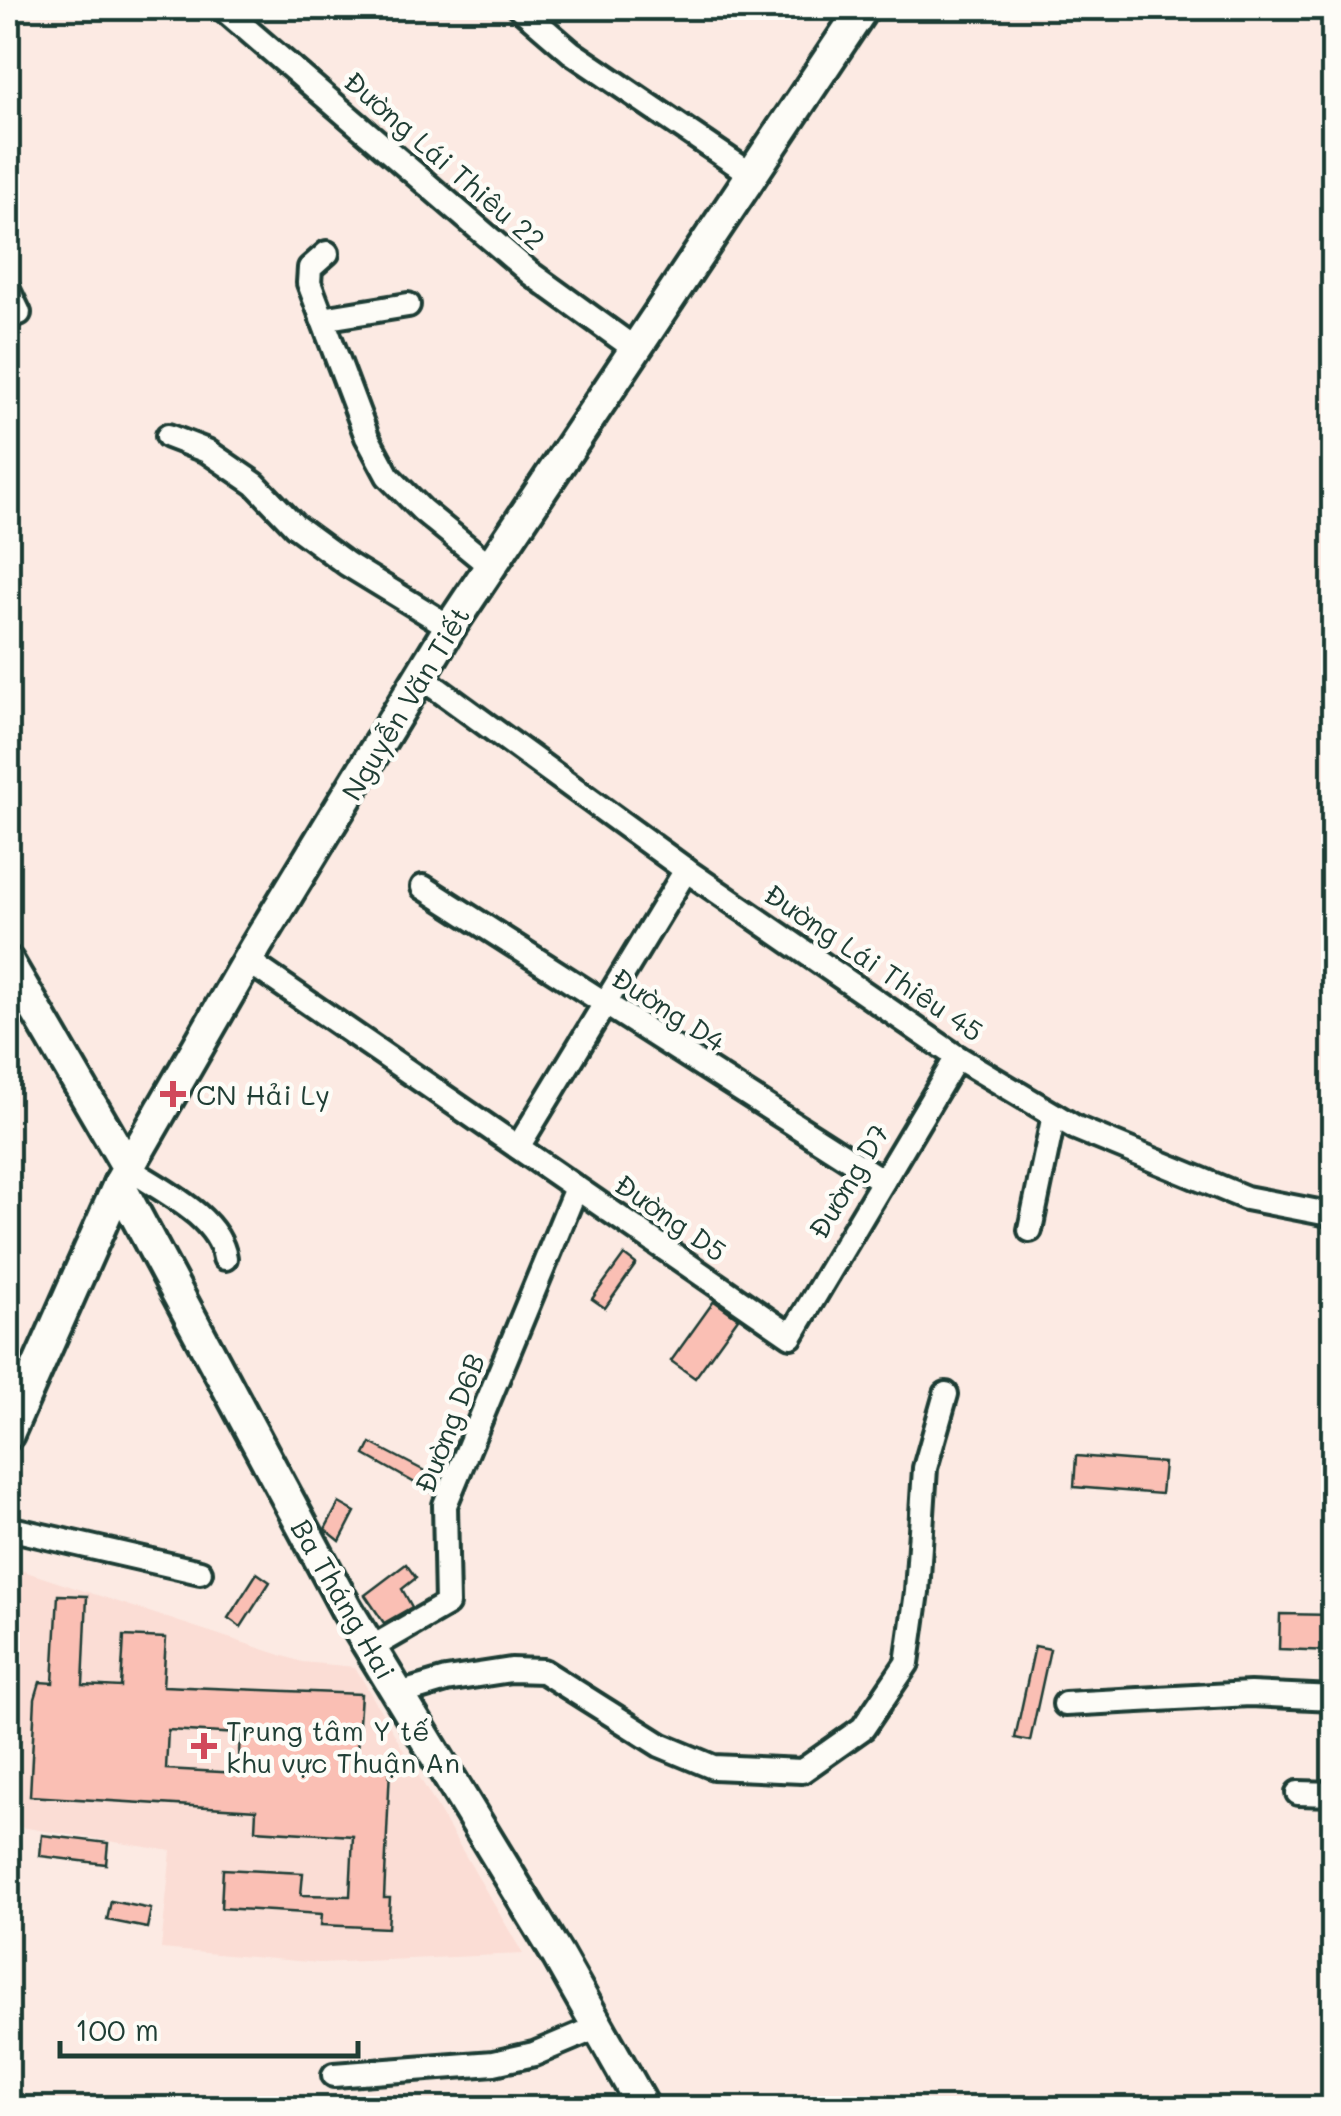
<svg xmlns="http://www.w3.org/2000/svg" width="1341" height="2116" font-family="Mali,sans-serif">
	<rect width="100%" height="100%" fill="#fceae3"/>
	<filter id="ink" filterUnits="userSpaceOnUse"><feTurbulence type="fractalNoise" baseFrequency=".01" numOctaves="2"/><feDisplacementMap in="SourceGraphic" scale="20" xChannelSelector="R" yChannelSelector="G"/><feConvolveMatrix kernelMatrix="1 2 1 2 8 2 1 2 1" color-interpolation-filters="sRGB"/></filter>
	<g filter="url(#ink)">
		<polygon fill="#fbddd5" points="8,1566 302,1662 355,1667 523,1954 319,1963 161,1949 171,1851 8,1825"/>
		<g fill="#fabfb4" stroke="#1f3d34" stroke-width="2.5" fill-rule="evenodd">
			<polygon points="624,1255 636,1264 605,1308 592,1299"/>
			<polygon points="714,1301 738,1318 695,1378 671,1361"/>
			<polygon points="371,1443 440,1479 433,1493 365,1455"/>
			<polygon points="1076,1456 1164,1463 1161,1494 1074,1487"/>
			<polygon points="339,1503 355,1512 340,1541 325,1529"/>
			<polygon points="406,1564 416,1578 402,1589 412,1607 384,1623 365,1595"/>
			<polygon points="257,1573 270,1582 241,1627 228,1618"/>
			<path d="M58,1595L87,1596L83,1685L121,1687L124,1636L166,1638L163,1686L361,1694L356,1766L390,1768L384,1898H390L388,1928L321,1925L322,1914L221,1908L223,1869L303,1873L301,1895L350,1896L353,1836L255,1830L256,1810L30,1796L35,1699L40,1682L53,1683ZM168,1730L240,1734L238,1773L166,1769Z"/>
			<polygon points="1280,1614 1334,1615 1334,1651 1279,1649"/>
			<polygon points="1035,1646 1050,1649 1030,1741 1015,1738"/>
			<polygon points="42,1835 108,1843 106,1864 40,1856"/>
			<polygon points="111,1901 151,1909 147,1928 107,1920"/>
		</g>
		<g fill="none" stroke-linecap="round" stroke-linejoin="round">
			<g stroke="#1f3d34" stroke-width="30">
				<g id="minor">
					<polyline points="222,8 530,273 635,349"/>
					<polyline points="520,8 571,52 752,175"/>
					<polyline points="327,253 310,268 309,283 367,437 388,476 422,510 490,566"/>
					<polyline points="8,290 19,313"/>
					<polyline points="322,319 408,305"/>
					<polyline points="168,436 207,451 255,484 295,526 347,564 450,627"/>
					<polyline points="421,677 686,870 957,1057 1076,1128 1246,1198 1334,1215"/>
					<polyline points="423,887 883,1181"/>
					<polyline points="251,963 791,1336 957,1057"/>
					<polyline points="518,1147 686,870"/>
					<path d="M128,1168C162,1191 218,1216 225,1258"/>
					<polyline points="1030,1230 1054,1115"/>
					<polyline points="8,1528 200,1572"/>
					<polyline points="371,1648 447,1604 445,1505 576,1188"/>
					<polyline points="399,1694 446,1680 511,1670 543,1671 660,1745 713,1767 802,1771 863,1728 907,1663 917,1592 925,1468 946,1394"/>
					<polyline points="1065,1704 1250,1694 1334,1698"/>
					<polyline points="1298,1793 1334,1794"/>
					<polyline points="334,2075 494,2063 534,2054 598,2027"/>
				</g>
			</g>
			<g stroke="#1f3d34" stroke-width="38">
				<g id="tertiary">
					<polyline points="8,962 128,1168"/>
					<polyline points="119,1184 346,1608 558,1956 644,2108"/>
					<polyline points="8,1434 119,1184 256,946 450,627 863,8"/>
				</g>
			</g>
			<use href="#minor" stroke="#fdfcf7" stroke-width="22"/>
			<use href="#tertiary" stroke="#fdfcf7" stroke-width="30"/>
		</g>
	</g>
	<g fill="#d1495b" stroke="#fdfcf7" stroke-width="4">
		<path d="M168 1079h10v10h10v10h-10v10h-10v-10h-10v-10h10z"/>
		<path d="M199 1731h10v10h10v10h-10v10h-10v-10h-10v-10h10z"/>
	</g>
	<g text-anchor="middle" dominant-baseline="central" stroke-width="9" stroke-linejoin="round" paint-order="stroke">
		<g font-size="28" fill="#1f3d34" stroke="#fdfcf7">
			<text transform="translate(445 160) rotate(41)">Đường Lái Thiêu 22</text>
			<text transform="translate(405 703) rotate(-59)">Nguyễn Văn Tiết</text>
			<text transform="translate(874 962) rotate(34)">Đường Lái Thiêu 45</text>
			<text transform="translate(669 1009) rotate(33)">Đường D4</text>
			<text transform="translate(848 1181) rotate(-59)">Đường D7</text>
			<text transform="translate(671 1217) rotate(35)">Đường D5</text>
			<text transform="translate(449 1423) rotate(-69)">Đường D6B</text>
			<text transform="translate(344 1599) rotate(60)">Ba Tháng Hai</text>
		</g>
		<g font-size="28" fill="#1f3d34" stroke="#fdfcf7" text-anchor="start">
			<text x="196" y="1094">CN Hải Ly</text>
			<text x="226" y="1730">Trung tâm Y tế<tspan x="226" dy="32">khu vực Thuận An</tspan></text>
		</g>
	</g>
	<rect width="1341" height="2116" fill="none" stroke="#fdfcf7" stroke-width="40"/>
	<rect x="20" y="20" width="1301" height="2076" fill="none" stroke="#1f3d34" stroke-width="4" filter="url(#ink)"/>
	<path d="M60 2041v15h298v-15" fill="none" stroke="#1f3d34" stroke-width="5"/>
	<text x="75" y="2041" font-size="30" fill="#1f3d34" stroke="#fdfcf7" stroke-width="8" paint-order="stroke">100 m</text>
</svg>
